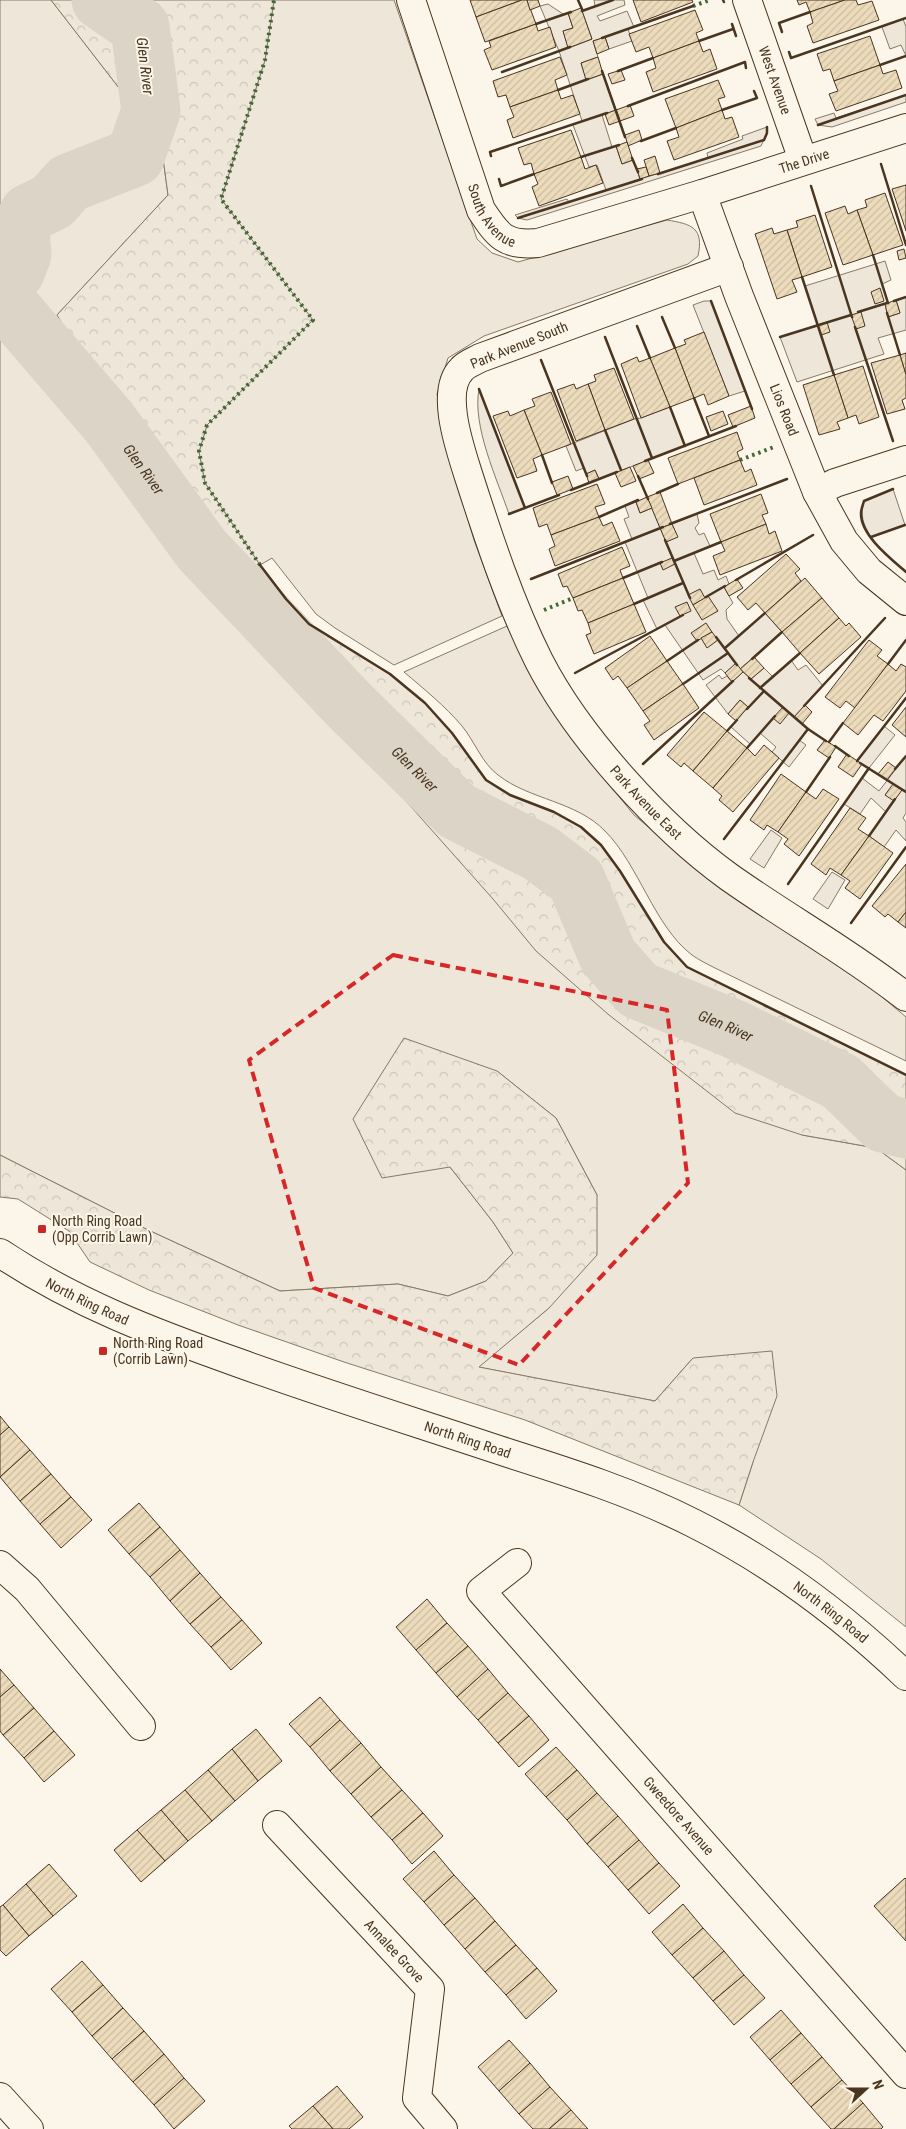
<svg xmlns="http://www.w3.org/2000/svg" width="906" height="2129" font-family="'Roboto Condensed',sans-serif">
	<defs>
		<pattern id="forest-crowns" width="20" height="18" patternUnits="userSpaceOnUse" patternTransform="scale(1.25)"><rect width="20" height="18" fill="#ede6d9"/><path d="M2 6a3 3 0 1 1 6 0M12 15a3 3 0 1 1 6 0" fill="none" stroke="#cdc6ba"/></pattern>
		<pattern id="building-hatch" width="6" height="6" patternUnits="userSpaceOnUse" patternTransform="scale(1.25)"><rect width="6" height="6" fill="#ecdcbc"/><path d="M-1 1l2-2M0 6l6-6M5 7l2-2" fill="none" stroke="#ccbda1"/></pattern>
	</defs>
	<rect width="100%" height="100%" fill="#fbf6e9"/>
	<g fill="#ede6d9" stroke="#887966">
		<polygon points="0,0 51,0 150,128 163,158 168,195 57,315 105,397 126,468 802,1135 876,1148 906,1170 906,1627 821,1559 739,1505 753,1462 693,1358 655,1401 478,1367 549,1308 597,1195 556,1118 497,1071 450,1167 493,1222 513,1253 486,1281 448,1296 398,1284 280,1291 146,1229 0,1155"/>
		<path d="M274,0H394L477,239L492,253L518,262L667,220C692,224 704,228 698,256L688,264L484,336L448,358L437,394L447,449L474,540L502,616L394,665L335,628L316,614L272,558L260,565L205,483L199,452L207,425L312,320L221,199L265,60Z"/>
		<polygon points="594,0 624,0 625,5 597,16 600,21 627,11 634,27 628,29 632,41 609,49 605,37 593,41 598,57 581,63 587,80 603,74 616,110 602,115 612,147 616,146 622,164 633,160 640,179 708,158 707,153 743,139 742,136 767,127 767,133 761,146 527,220 518,218 515,215 567,199 569,202 606,190 597,165 589,167 573,125 582,121 559,51 540,6 548,4 563,14 568,13 573,28 563,31 569,48 592,39 582,11 595,6"/>
		<polygon points="903,19 906,27 906,56 901,45 890,49 882,27"/>
		<polygon points="906,95 906,102 832,127 818,125 815,119 834,113 836,118"/>
		<polygon points="885,261 891,280 882,284 888,303 885,304 888,317 900,313 896,300 906,297 906,330 878,338 884,354 797,382 780,337 818,325 805,286"/>
		<polygon points="704,301 711,301 745,391 729,396 693,305"/>
		<path d="M479,389L525,508L509,514C497,479 472,426 479,389Z"/>
		<polygon points="670,407 685,446 599,479 595,470 586,474 584,468 576,471 566,446 634,419 641,418"/>
		<path d="M893,489L905,525L871,537C863,524 860,516 864,501Z"/>
		<polygon points="636,502 640,513 652,508 666,542 677,537 672,524 697,514 699,523 695,528 699,535 704,533 710,546 694,553 703,574 714,570 718,580 726,576 729,584 724,587 733,603 726,610 727,619 739,636 765,613 782,632 740,669 736,664 725,673 721,669 703,680 665,625 657,629 643,600 648,598 625,542 632,539 624,519 629,517 625,506"/>
		<path d="M507,626L534,678L572,739L634,815L699,869L875,991L906,1017V1061L715,968C707,964 699,960 692,955C654,926 639,865 605,831C576,801 530,800 498,775C482,763 475,742 462,726C445,706 424,689 404,672Z"/>
		<polygon points="791,660 798,670 806,665 823,686 794,717 808,729 799,740 806,745 789,767 772,752 776,747 760,733 750,744 731,727 748,707 740,700 728,714 706,685 719,675 722,679 727,676 732,682 743,672 751,679 764,668 773,677"/>
		<polygon points="884,726 895,735 869,768 857,761"/>
		<polygon points="906,756 906,813 903,818 906,822 906,841 896,830 884,847 869,836 886,812 871,798 860,814 844,804 862,778 879,791"/>
		<polygon points="771,830 782,838 764,868 750,859"/>
		<polygon points="832,872 845,880 828,909 813,899"/>
	</g>
	<g fill="url(#forest-crowns)" stroke="#887966">
		<polygon points="51,0 274,0 265,60 221,199 313,320 207,425 199,452 205,483 260,565 286,599 309,623 390,674 425,703 452,733 486,780 510,795 554,812 581,827 601,845 620,871 664,942 687,967 906,1075 906,1170 876,1148 802,1135 735,1113 609,1015 536,951 493,899 181,548 126,468 105,397 57,315 168,195 163,158 150,128"/>
		<polygon points="404,1038 497,1071 556,1118 597,1195 597,1255 549,1308 479,1367 655,1401 693,1358 772,1351 777,1396 753,1462 739,1505 525,1420 344,1362 238,1325 149,1290 90,1262 69,1231 18,1199 0,1197 0,1155 146,1229 280,1291 398,1284 448,1296 486,1281 513,1253 493,1222 450,1167 382,1178 353,1119"/>
	</g>
	<g fill="none" stroke-linecap="round" stroke-linejoin="round">
		<g stroke="#dcd4c6" stroke-width="59">
			<polyline points="0,283 15,272 22,254 20,231 29,213 52,202 69,183 135,157 151,111 140,27 101,0"/>
			<path id="s1" d="M0,295L109,422L202,550L350,706L457,811L540,853L576,880L608,956L638,990L734,1029L841,1082L883,1123L906,1129"/>
		</g>
	</g>
	<g fill="url(#building-hatch)" stroke="#4a3520">
		<polygon points="470,0 522,0 476,17"/>
		<polygon points="522,0 527,0 536,24 485,42 476,17"/>
		<polygon points="527,0 538,0 540,6 530,10"/>
		<polygon points="633,0 692,0 693,2 641,22"/>
		<polygon points="797,0 845,0 810,12 806,2 799,5"/>
		<polygon points="845,0 856,0 858,5 872,1 879,20 813,43 807,26 813,23 810,12"/>
		<polygon points="581,8 592,39 568,48 563,31 573,28 568,13"/>
		<polygon points="695,10 703,30 696,33 699,41 653,58 649,47 636,52 629,34"/>
		<polygon points="536,24 538,31 550,27 556,47 492,70 484,50 491,47 489,41"/>
		<polygon points="870,36 880,65 834,81 830,69 823,71 817,54"/>
		<polygon points="605,37 609,49 597,54 593,41"/>
		<polygon points="699,41 703,52 710,49 717,69 653,92 646,72 656,68 653,58"/>
		<polygon points="560,57 567,75 555,80 558,90 510,107 506,95 498,97 493,81"/>
		<polygon points="598,57 603,74 586,80 581,63"/>
		<polygon points="880,65 883,74 896,70 902,88 836,111 829,94 838,91 834,81"/>
		<polygon points="621,70 625,80 612,84 608,74"/>
		<polygon points="718,80 725,97 718,99 722,110 676,128 665,99"/>
		<polygon points="558,90 561,99 573,95 580,114 513,138 507,120 514,117 510,107"/>
		<polygon points="630,105 634,116 620,121 616,110"/>
		<polygon points="616,110 620,121 609,125 605,114"/>
		<polygon points="722,110 725,119 732,117 739,137 674,160 667,141 679,137 676,128"/>
		<polygon points="571,130 581,157 534,174 531,163 524,165 518,148"/>
		<polygon points="639,130 642,140 628,146 625,135"/>
		<polygon points="627,142 633,160 622,164 616,146"/>
		<polygon points="655,156 660,173 649,176 644,160"/>
		<polygon points="581,157 585,169 596,165 603,183 539,206 532,187 538,184 534,174"/>
		<polygon points="646,167 649,176 640,179 637,169"/>
		<polygon points="906,185 906,231 892,189"/>
		<polygon points="885,193 903,245 873,255 857,210 867,207 865,200"/>
		<polygon points="845,206 848,214 857,210 873,255 843,265 825,213"/>
		<polygon points="815,215 832,267 802,277 787,230 798,227 796,221"/>
		<polygon points="772,228 774,234 787,230 802,277 792,280 797,292 777,299 755,234"/>
		<polygon points="904,249 906,258 899,260 897,251"/>
		<polygon points="880,288 884,301 875,304 871,292"/>
		<polygon points="896,300 900,313 888,317 885,304"/>
		<polygon points="861,312 865,326 856,329 851,315"/>
		<polygon points="827,322 830,332 821,335 818,325"/>
		<polygon points="704,332 729,396 708,405 704,394 694,398 675,348 686,344 684,340"/>
		<polygon points="675,348 694,398 670,407 650,358"/>
		<polygon points="906,353 906,375 900,355"/>
		<polygon points="900,355 906,375 906,398 902,400 905,409 887,414 871,363"/>
		<polygon points="637,357 639,362 650,358 670,407 641,418 621,364"/>
		<polygon points="863,366 879,417 859,424 856,415 848,418 834,375"/>
		<polygon points="614,368 634,419 605,430 588,384 596,381 594,375"/>
		<polygon points="834,375 848,418 837,422 840,429 819,435 803,385"/>
		<polygon points="574,384 576,389 588,384 605,430 576,441 557,390"/>
		<polygon points="551,392 571,444 542,455 524,410 535,406 532,399"/>
		<polygon points="751,406 755,418 733,427 728,415"/>
		<polygon points="524,410 542,455 533,459 537,471 517,478 493,416 508,411 510,416"/>
		<polygon points="723,411 728,424 711,431 706,417"/>
		<polygon points="737,432 743,449 737,452 740,460 678,484 668,458"/>
		<polygon points="648,460 654,473 639,479 633,466"/>
		<polygon points="740,460 745,472 751,469 757,485 704,505 694,478"/>
		<polygon points="630,467 636,481 621,487 615,473"/>
		<polygon points="595,470 599,479 589,483 586,474"/>
		<polygon points="568,476 573,489 557,495 552,482"/>
		<polygon points="597,484 605,504 595,507 599,517 551,535 547,524 539,527 533,508"/>
		<polygon points="660,492 672,524 660,528 647,497"/>
		<polygon points="761,494 768,513 762,515 766,524 721,542 710,514"/>
		<polygon points="647,497 652,508 640,513 636,502"/>
		<polygon points="599,517 603,526 612,522 620,541 555,566 549,549 555,546 551,535"/>
		<polygon points="672,524 678,537 666,542 660,528"/>
		<polygon points="766,524 769,534 775,531 782,551 720,575 713,556 725,551 721,542"/>
		<polygon points="622,547 630,566 620,570 623,578 573,598 567,586 563,587 558,574"/>
		<polygon points="786,554 800,569 795,573 801,581 765,613 756,603 748,610 737,597"/>
		<polygon points="672,558 675,564 663,570 660,563"/>
		<polygon points="623,578 634,604 588,623 582,610 578,611 573,598"/>
		<polygon points="805,578 822,598 782,632 765,613"/>
		<polygon points="737,579 743,588 729,596 724,587"/>
		<polygon points="700,589 705,598 693,605 688,595"/>
		<polygon points="708,596 718,611 702,620 693,605"/>
		<polygon points="822,598 839,618 800,653 782,632"/>
		<polygon points="687,602 691,611 680,616 675,607"/>
		<polygon points="634,604 646,632 594,654 586,635 591,633 588,623"/>
		<polygon points="839,618 846,626 849,623 861,637 819,674 800,653"/>
		<polygon points="706,623 712,632 697,641 691,633"/>
		<polygon points="712,632 718,640 707,648 701,638"/>
		<polygon points="650,636 667,661 627,688 618,676 613,680 605,668"/>
		<polygon points="869,640 882,650 877,656 888,664 855,708 846,701 840,708 825,697"/>
		<polygon points="754,657 764,668 751,679 740,669"/>
		<polygon points="667,661 683,684 643,711 627,688"/>
		<polygon points="736,663 743,672 732,682 725,673"/>
		<polygon points="888,664 896,671 901,664 906,667 906,691 883,721 874,715 858,735 843,723"/>
		<polygon points="683,684 699,708 654,740 644,725 650,721 643,711"/>
		<polygon points="740,700 748,707 736,721 728,714"/>
		<polygon points="805,705 812,712 802,724 794,717"/>
		<polygon points="783,707 789,713 780,724 773,718"/>
		<polygon points="906,707 906,737 892,725"/>
		<polygon points="704,712 727,731 693,771 684,763 681,767 667,755"/>
		<polygon points="727,731 747,748 713,788 693,771"/>
		<polygon points="825,740 836,747 829,758 817,750"/>
		<polygon points="764,745 779,758 733,812 719,800 722,796 713,788 747,748 755,756"/>
		<polygon points="847,754 862,764 853,777 838,767"/>
		<polygon points="888,762 896,768 887,780 878,774"/>
		<polygon points="781,774 806,792 778,832 767,825 764,830 750,820"/>
		<polygon points="893,784 902,790 894,801 885,795"/>
		<polygon points="823,789 839,799 799,856 784,844 788,839 778,832 806,792 816,799"/>
		<polygon points="850,808 866,818 858,829 869,836 841,875 830,868 826,875 811,864"/>
		<polygon points="869,836 893,853 860,899 845,888 850,881 841,875"/>
		<polygon points="906,864 906,912 898,922 888,914 885,917 872,906"/>
		<polygon points="906,912 906,928 898,922"/>
		<polygon points="0,1416 9,1427 0,1435"/>
		<polygon points="9,1427 30,1450 0,1477 0,1435"/>
		<polygon points="30,1450 51,1474 20,1501 0,1477"/>
		<polygon points="51,1474 71,1497 40,1524 20,1501"/>
		<polygon points="71,1497 92,1520 61,1548 40,1524"/>
		<polygon points="139,1503 160,1527 129,1554 108,1530"/>
		<polygon points="160,1527 180,1550 150,1577 129,1554"/>
		<polygon points="180,1550 200,1573 170,1601 150,1577"/>
		<polygon points="200,1573 221,1597 190,1624 170,1601"/>
		<polygon points="221,1597 242,1620 211,1647 190,1624"/>
		<polygon points="427,1599 447,1623 416,1650 396,1627"/>
		<polygon points="242,1620 262,1643 231,1670 211,1647"/>
		<polygon points="447,1623 468,1646 436,1673 416,1650"/>
		<polygon points="468,1646 488,1669 457,1697 436,1673"/>
		<polygon points="0,1669 14,1685 0,1697"/>
		<polygon points="488,1669 508,1693 478,1720 457,1697"/>
		<polygon points="14,1685 34,1708 3,1735 0,1731 0,1697"/>
		<polygon points="508,1693 529,1716 498,1743 478,1720"/>
		<polygon points="320,1697 340,1720 310,1747 289,1724"/>
		<polygon points="34,1708 54,1731 24,1758 3,1735"/>
		<polygon points="529,1716 549,1740 519,1767 498,1743"/>
		<polygon points="340,1720 361,1743 330,1771 310,1747"/>
		<polygon points="256,1729 282,1761 258,1781 232,1749"/>
		<polygon points="54,1731 75,1755 44,1782 24,1758"/>
		<polygon points="361,1743 381,1767 351,1794 330,1771"/>
		<polygon points="556,1747 577,1770 546,1797 525,1774"/>
		<polygon points="232,1749 258,1781 235,1801 208,1770"/>
		<polygon points="381,1767 402,1790 371,1817 351,1794"/>
		<polygon points="208,1770 235,1801 212,1821 185,1790"/>
		<polygon points="577,1770 597,1793 567,1820 546,1797"/>
		<polygon points="185,1790 212,1821 188,1841 161,1810"/>
		<polygon points="402,1790 423,1813 392,1840 371,1817"/>
		<polygon points="597,1793 618,1816 587,1844 567,1820"/>
		<polygon points="161,1810 188,1841 165,1861 137,1830"/>
		<polygon points="423,1813 443,1836 412,1864 392,1840"/>
		<polygon points="618,1816 639,1840 608,1867 587,1844"/>
		<polygon points="137,1830 165,1861 141,1882 114,1850"/>
		<polygon points="639,1840 659,1863 628,1890 608,1867"/>
		<polygon points="434,1851 454,1875 424,1902 403,1879"/>
		<polygon points="659,1863 680,1886 649,1914 628,1890"/>
		<polygon points="49,1864 77,1896 53,1916 26,1884"/>
		<polygon points="454,1875 475,1898 444,1925 424,1902"/>
		<polygon points="905,1878 906,1879 906,1941 874,1906"/>
		<polygon points="26,1884 53,1916 29,1936 3,1905"/>
		<polygon points="475,1898 495,1921 465,1949 444,1925"/>
		<polygon points="683,1904 703,1928 672,1955 652,1932"/>
		<polygon points="3,1905 29,1936 6,1956 0,1950 0,1907"/>
		<polygon points="495,1921 516,1945 485,1972 465,1949"/>
		<polygon points="703,1928 724,1951 693,1978 672,1955"/>
		<polygon points="516,1945 537,1968 506,1995 485,1972"/>
		<polygon points="724,1951 744,1975 713,2001 693,1978"/>
		<polygon points="82,1961 103,1985 72,2012 51,1989"/>
		<polygon points="537,1968 557,1991 526,2019 506,1995"/>
		<polygon points="744,1975 765,1998 734,2025 713,2001"/>
		<polygon points="103,1985 123,2008 92,2036 72,2012"/>
		<polygon points="123,2008 144,2031 112,2059 92,2036"/>
		<polygon points="781,2010 801,2033 770,2060 750,2037"/>
		<polygon points="144,2031 164,2054 133,2082 112,2059"/>
		<polygon points="801,2033 822,2057 791,2084 770,2060"/>
		<polygon points="509,2040 530,2063 499,2091 478,2067"/>
		<polygon points="164,2054 184,2078 154,2105 133,2082"/>
		<polygon points="822,2057 842,2080 811,2107 791,2084"/>
		<polygon points="530,2063 550,2087 519,2114 499,2091"/>
		<polygon points="184,2078 205,2101 174,2129 154,2105"/>
		<polygon points="842,2080 863,2103 834,2129 831,2129 811,2107"/>
		<polygon points="337,2086 363,2117 349,2129 333,2129 313,2106"/>
		<polygon points="550,2087 571,2110 549,2129 533,2129 519,2114"/>
		<polygon points="863,2103 883,2127 881,2129 834,2129"/>
		<polygon points="313,2106 333,2129 292,2129 289,2126"/>
		<polygon points="571,2110 588,2129 549,2129"/>
	</g>
	<g fill="none" stroke-linecap="round" stroke-linejoin="round">
		<g stroke="#4a3520" stroke-width="30">
			<g id="minor">
				<path id="s2" d="M411,0L481,210C498,236 505,246 538,243L702,194L906,128"/>
				<path id="s3" d="M747,0L803,160"/>
				<path id="s4" d="M702,194L739,296L817,492L844,541L869,571L906,601"/>
				<path id="s5" d="M729,267L480,358C475,361 466,364 462,369C439,391 461,451 469,477C489,539 510,603 539,661C578,737 660,827 729,877C787,918 850,953 906,997"/>
				<polyline points="817,492 835,483 906,460"/>
				<path id="s6" d="M517,1563L481,1591L906,2074"/>
				<polyline points="0,1565 27,1589 141,1726"/>
				<path id="s7" d="M277,1825L430,1989L417,2098L443,2129"/>
				<polyline points="0,2097 29,2129"/>
			</g>
		</g>
		<g stroke="#4a3520" stroke-width="30">
			<g id="secondary">
				<path id="s8" d="M0,1253C75,1303 154,1333 239,1363C328,1395 418,1423 508,1453C571,1473 634,1493 693,1523C771,1562 843,1616 906,1676"/>
			</g>
		</g>
		<use href="#minor" stroke="#fbf6e9" stroke-width="28"/>
		<use href="#secondary" stroke="#fbf6e9" stroke-width="28"/>
		<g stroke="#436837" stroke-width="4" stroke-dasharray="2.5 4" stroke-linecap="butt">
			<polyline points="693,6 710,0"/>
			<polyline points="740,460 774,447"/>
			<polyline points="260,565 205,483 199,451 207,425 313,320 221,199 265,60 274,0"/>
			<polyline points="544,610 573,598"/>
		</g>
		<g stroke="#4a3520" stroke-width="2.5">
			<polyline points="578,0 582,9"/>
			<polyline points="723,0 724,2"/>
			<polyline points="582,11 613,0"/>
			<polyline points="536,24 571,12"/>
			<polyline points="732,24 736,36"/>
			<polyline points="782,32 779,23 810,12"/>
			<polyline points="602,38 693,6"/>
			<polyline points="699,41 733,29"/>
			<polyline points="789,52 791,58 906,18"/>
			<polyline points="880,65 906,56"/>
			<polyline points="602,71 625,137"/>
			<polyline points="618,71 653,58"/>
			<polyline points="502,72 570,47"/>
			<polyline points="558,90 588,79"/>
			<polyline points="628,106 745,62 746,68"/>
			<polyline points="722,110 757,98 754,91"/>
			<polyline points="818,125 906,95"/>
			<polyline points="641,141 676,128"/>
			<polyline points="491,156 490,152 607,113"/>
			<polyline points="581,157 619,145"/>
			<polyline points="632,158 638,172"/>
			<polyline points="881,164 906,245"/>
			<polyline points="658,174 764,140 767,133 767,127"/>
			<polyline points="499,179 501,186 534,174"/>
			<polyline points="811,186 852,317"/>
			<polyline points="518,218 642,179"/>
			<polyline points="873,255 888,303"/>
			<polyline points="802,277 834,375"/>
			<polyline points="711,301 752,409"/>
			<polyline points="894,301 906,297"/>
			<polyline points="858,312 887,303"/>
			<polyline points="887,313 900,355"/>
			<polyline points="662,317 675,348"/>
			<polyline points="637,326 650,358"/>
			<polyline points="855,327 893,441"/>
			<polyline points="605,337 652,458"/>
			<polyline points="780,337 851,315"/>
			<polyline points="541,360 587,476"/>
			<polyline points="479,389 525,508"/>
			<polyline points="694,398 709,436"/>
			<polyline points="670,407 685,446"/>
			<polyline points="605,430 621,470"/>
			<polyline points="542,455 552,483"/>
			<polyline points="645,461 736,426"/>
			<polyline points="638,476 648,499"/>
			<path d="M893,489L864,501C863,505 861,509 861,513C860,535 891,559 906,572"/>
			<polyline points="571,490 617,472"/>
			<polyline points="657,493 678,484"/>
			<polyline points="509,514 559,495"/>
			<polyline points="599,517 638,500"/>
			<polyline points="670,524 787,479"/>
			<polyline points="871,537 905,525"/>
			<polyline points="665,540 690,598"/>
			<polyline points="674,561 721,542"/>
			<polyline points="260,565 286,599 309,624 390,674 425,703 452,733 486,780 510,795 554,812 581,827 601,845 620,871 664,942 687,967 906,1075"/>
			<polyline points="623,578 662,562"/>
			<polyline points="531,579 663,527"/>
			<polyline points="736,580 813,535"/>
			<polyline points="706,597 725,586"/>
			<polyline points="634,604 683,583"/>
			<polyline points="716,637 737,665"/>
			<polyline points="725,648 765,613"/>
			<polyline points="752,659 782,632"/>
			<polyline points="667,661 698,640"/>
			<polyline points="888,664 906,640"/>
			<polyline points="575,673 683,615"/>
			<polyline points="749,678 808,729 826,741"/>
			<polyline points="683,684 728,653"/>
			<polyline points="760,688 800,653"/>
			<polyline points="804,706 885,618"/>
			<polyline points="747,709 764,691"/>
			<polyline points="727,731 737,720"/>
			<polyline points="829,742 843,723"/>
			<polyline points="835,746 849,756"/>
			<polyline points="747,748 775,716"/>
			<polyline points="857,761 906,698"/>
			<polyline points="860,763 906,792"/>
			<polyline points="643,764 733,681"/>
			<polyline points="895,769 906,756"/>
			<polyline points="806,792 830,757"/>
			<polyline points="869,836 895,799"/>
			<polyline points="724,839 808,729"/>
			<polyline points="788,884 869,768"/>
			<polyline points="851,923 906,847"/>
		</g>
	</g>
	<path fill="none" stroke="#d62828" stroke-width="4" stroke-dasharray="10 6" stroke-linejoin="round" d="M393,955L667,1010L688,1183L519,1365L314,1288L249,1060Z"/>
	<g fill="#c62828" stroke="#fbf6e9" stroke-width="2">
		<rect x="37" y="1224" width="10" height="10" rx="2.5"/>
		<rect x="98" y="1346" width="10" height="10" rx="2.5"/>
	</g>
	<g text-anchor="middle" dominant-baseline="central" stroke-width="4" stroke-linejoin="round" paint-order="stroke">
		<g font-size="14" fill="#4a3520" stroke="#fbf6e9">
			<text stroke="none"><textPath href="#s3" startOffset="85">West Avenue</textPath></text>
			<text stroke="none"><textPath href="#s2" startOffset="571">The Drive</textPath></text>
			<text stroke="none"><textPath href="#s2" startOffset="232">South Avenue</textPath></text>
			<text transform="translate(519 345) rotate(-22)">Park Avenue South</text>
			<text stroke="none"><textPath href="#s4" startOffset="231">Lios Road</textPath></text>
			<text stroke="none"><textPath href="#s5" startOffset="774">Park Avenue East</textPath></text>
			<text stroke="none"><textPath href="#s8" startOffset="100">North Ring Road</textPath></text>
			<text stroke="none"><textPath href="#s8" startOffset="505">North Ring Road</textPath></text>
			<text stroke="none"><textPath href="#s8" startOffset="910">North Ring Road</textPath></text>
			<text stroke="none"><textPath href="#s6" startOffset="345">Gweedore Avenue</textPath></text>
			<text stroke="none"><textPath href="#s7" startOffset="172">Annalee Grove</textPath></text>
		</g>
		<g font-size="14" fill="#4a3520" stroke="#fbf6e9" text-anchor="start">
			<text x="52" y="1221">North Ring Road<tspan x="52" dy="16">(Opp Corrib Lawn)</tspan></text>
			<text x="113" y="1343">North Ring Road<tspan x="113" dy="16">(Corrib Lawn)</tspan></text>
		</g>
		<g font-size="15" font-style="italic" fill="#4a3520" stroke="#fbf6e9">
			<text transform="translate(145 66) rotate(83)">Glen River</text>
			<text stroke="none"><textPath href="#s1" startOffset="226">Glen River</textPath></text>
			<text stroke="none"><textPath href="#s1" startOffset="631">Glen River</textPath></text>
			<text stroke="none"><textPath href="#s1" startOffset="1051">Glen River</textPath></text>
		</g>
	</g>
	<g transform="translate(866 2089) rotate(69)" stroke="#fbf6e9" stroke-width="4" paint-order="stroke">
	<path d="M0-4L9 19L0 12L-9 19Z" fill="#4a3520"/>
	<text y="-8" font-size="14" font-weight="bold" text-anchor="middle" fill="#4a3520">N</text>
	</g>
</svg>
